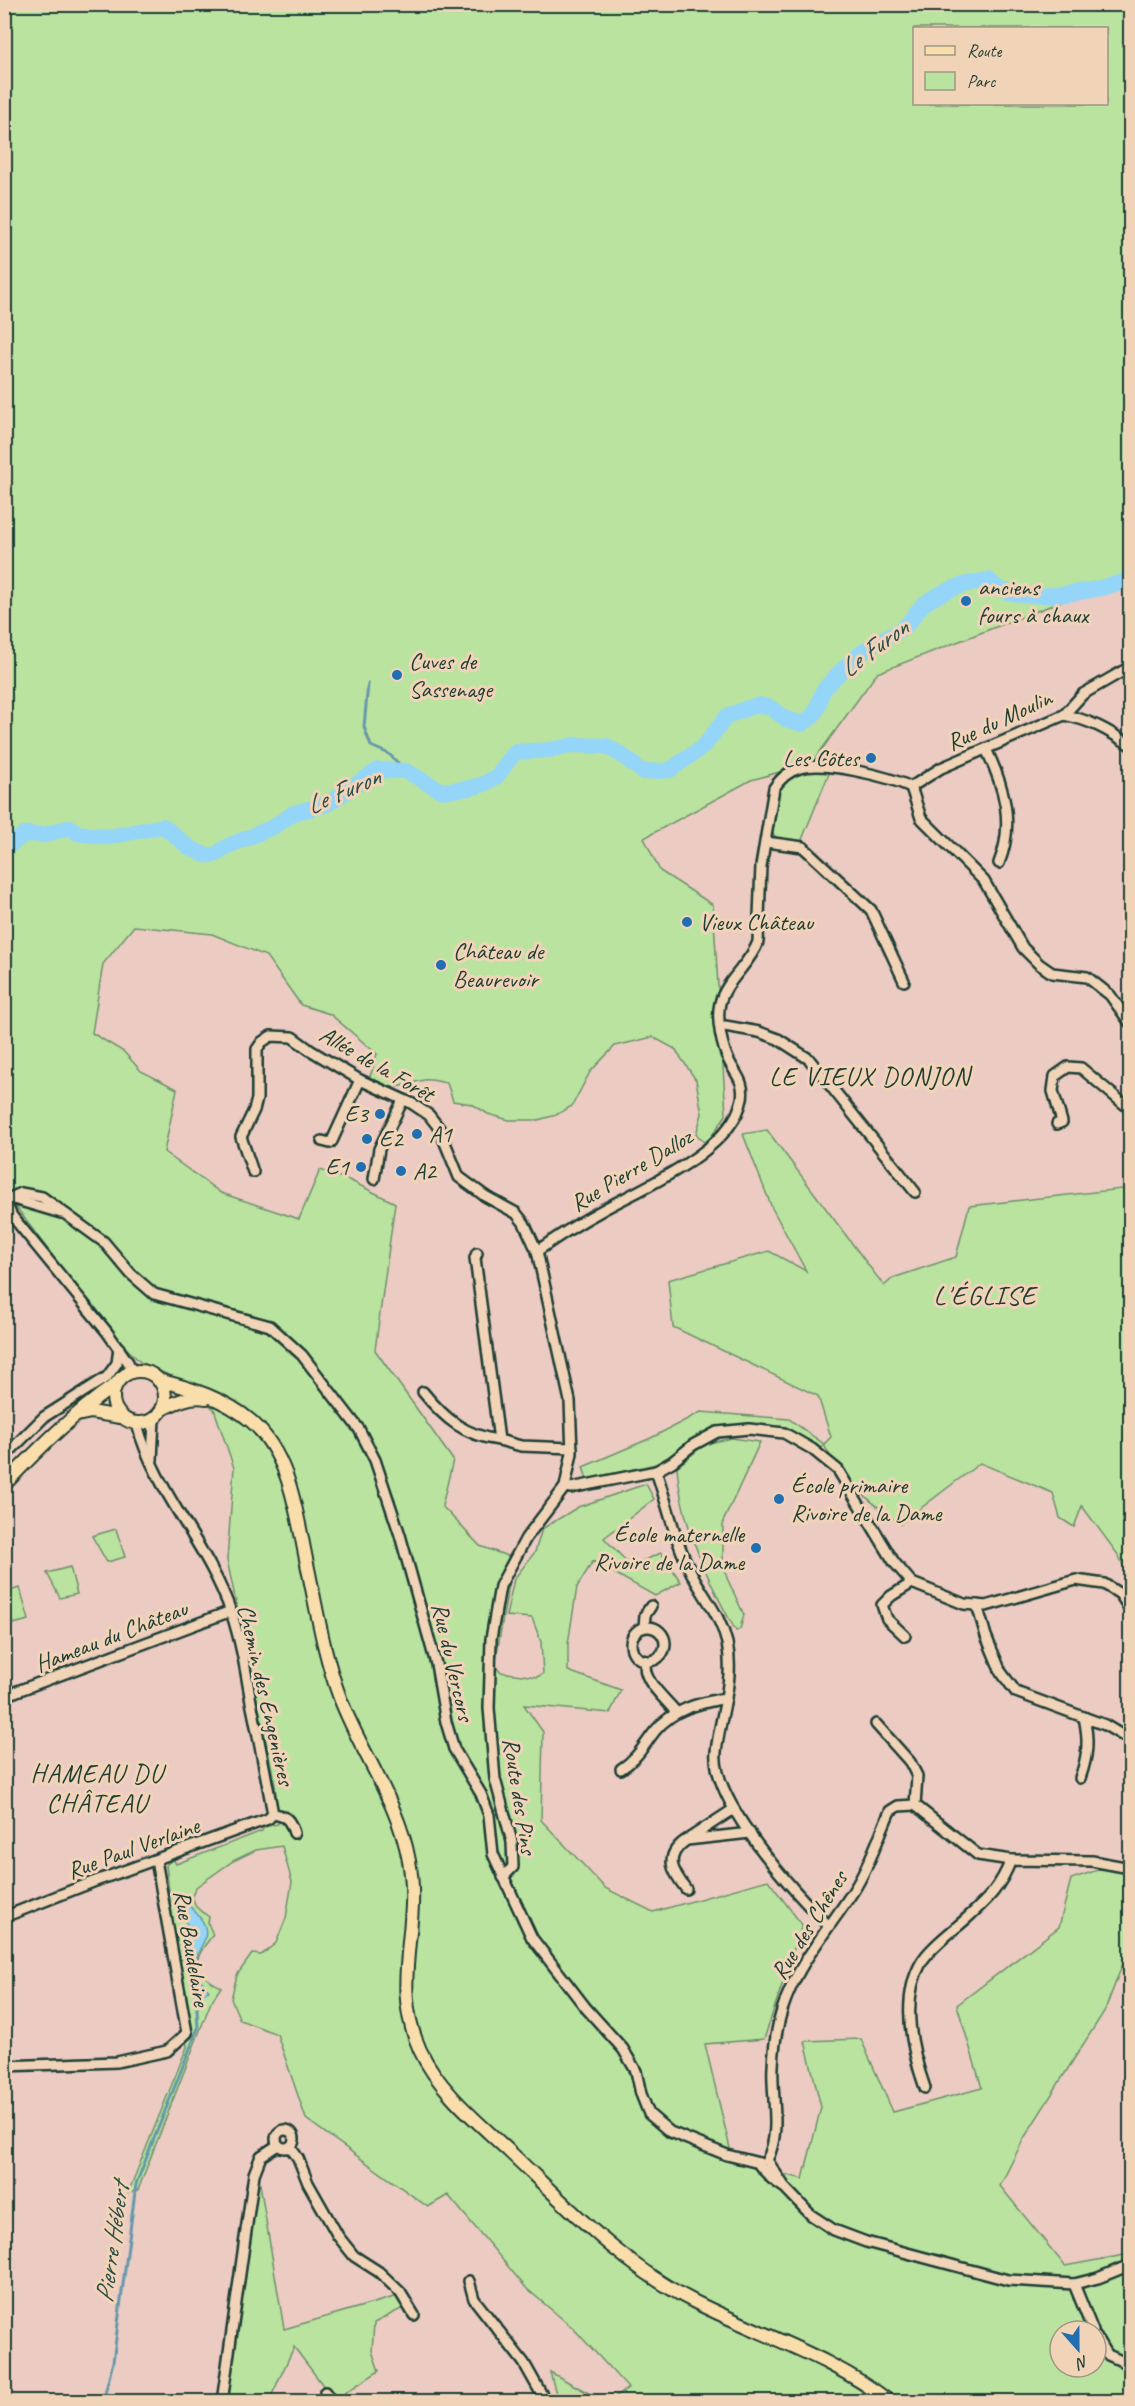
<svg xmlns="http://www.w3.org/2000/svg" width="1135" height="2406" font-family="Caveat,sans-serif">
	<rect width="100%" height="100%" fill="#eccbc3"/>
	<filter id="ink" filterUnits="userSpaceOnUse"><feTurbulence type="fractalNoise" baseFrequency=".0167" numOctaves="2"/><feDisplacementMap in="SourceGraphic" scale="12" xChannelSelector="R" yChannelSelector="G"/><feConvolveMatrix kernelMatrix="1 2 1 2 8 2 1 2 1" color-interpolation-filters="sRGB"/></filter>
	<g filter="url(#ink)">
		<g fill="#bae3a0" stroke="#6c906a" stroke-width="1.5" fill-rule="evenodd">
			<path d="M4,5H1130V575L877,673L812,763L751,780L644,838L660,871L713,905L726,1115L706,1144L696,1134L702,1114L696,1080L675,1049L653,1037L615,1046L590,1072L572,1106L556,1115L538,1120H509L488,1114L472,1104L453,1101L447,1083C440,1082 431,1079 424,1080C397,1085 396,1094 370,1077L377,1054L330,1014L301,1005L266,956L212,934L134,926L103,964L92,1033L124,1052L141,1071L177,1089L164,1152L221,1193L299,1219L320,1170L351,1181L395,1203L375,1350L453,1460L442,1506L480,1546L513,1558L495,1665L500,1672L537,1677L543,1674L541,1642L532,1618L506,1616L514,1579L535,1552L542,1529L578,1507L646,1484L654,1499L604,1538L631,1566L661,1553L681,1582L655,1596L593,1561L577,1587L568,1644V1671L621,1690L610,1713L524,1705L543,1732L541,1820L605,1888L653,1912L768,1880L802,1925L764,2039L705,2044L733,2161L803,2179L821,2107L805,2041L861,2039L893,2112L982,2088L957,2005L1059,1927L1071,1879L1130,1859V1945L1105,2010L1024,2138L1000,2186L1065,2266L1130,2254V2401H609L628,2388L573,2328L527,2289L448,2195L428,2207L306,2119L277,2034L240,2020L231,1999L237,1975L252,1954L261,1955L276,1943L286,1918L292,1882L282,1846L256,1850L233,1861L196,1887L192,1896L196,1907L209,1917L208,1923L213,1935C191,1961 190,1971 221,1987L211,2002L138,2190L128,2193L187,2047L166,1865L173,1859L176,1864L262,1831L264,1827L278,1824L275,1784L227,1560L234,1468L214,1409L175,1378L140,1362L104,1325L5,1192ZM914,28H1106V104H914ZM1060,2331H1096V2367H1060Z"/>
			<path d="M809,769L830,771L801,842L777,839L772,832C773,816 772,788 787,778C793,774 802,772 809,769Z"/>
			<path d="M767,1130L884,1286L893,1278L956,1257L969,1206L1130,1188V1582L1119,1556L1082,1506L1074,1527L1060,1518L1053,1493L980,1463L900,1524C871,1502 840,1479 824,1445L820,1449L785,1430L712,1431L656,1464L587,1479L583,1467L651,1438L701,1412L789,1419L824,1444L831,1437L818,1396L673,1327L668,1280L769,1251L806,1271L772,1208L743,1134Z"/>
			<path d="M732,1438L760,1442L723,1522V1558L727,1578L744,1615L740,1629L736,1631C708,1582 681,1524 677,1467L705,1444Z"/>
			<polygon points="116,1529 125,1557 107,1562 92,1536"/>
			<polygon points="70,1567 77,1594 60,1598 47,1573"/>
			<polygon points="20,1588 29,1620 13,1624 5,1606 5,1592"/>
			<polygon points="259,2178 284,2329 398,2296 405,2307 374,2323 372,2351 379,2371 334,2400 294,2347 269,2401 225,2402"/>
			<polygon points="550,2372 603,2401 558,2401"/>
		</g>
		<path fill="#95d5f7" stroke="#6698a9" stroke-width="1.5" d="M187,1904C228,1939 188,1946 196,1971C198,1978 205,1985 209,1991L203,1994L196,1991C187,1970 186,1950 187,1928C187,1918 183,1913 187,1904Z"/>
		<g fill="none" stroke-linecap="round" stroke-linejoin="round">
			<g stroke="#6698a9" stroke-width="3">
				<polyline points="950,586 951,590"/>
				<polyline points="368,684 364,727 371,746 389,754 406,771"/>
				<polyline points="103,2402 113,2362 136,2184 198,2028 196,1991"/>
			</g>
			<path stroke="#95d5f7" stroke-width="16" d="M4,849L25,834L44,835L70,827L77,833L108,837L163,826L190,848L205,855H215L228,846L273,827L294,813L327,804L378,770L406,771L442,791L470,788L484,784L497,776L515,752L550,750L574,745L606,746L623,756L643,772L670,770L704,746L727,716L748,708L760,705L771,708L786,719L802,724C826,709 814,700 826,687C840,671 856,656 874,644C883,637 894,635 903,628C912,622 915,611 924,604C941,591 967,582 989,580C993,584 998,590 1004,591C1040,602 1095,591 1130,580"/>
			<g stroke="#1f3d34" stroke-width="14">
				<g id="minor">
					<path d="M1064,715C1090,720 1108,730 1130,745"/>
					<path d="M986,749C1004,786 1015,824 999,863"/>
					<polyline points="911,787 921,818 984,881 1023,948 1039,964 1052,973 1087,977 1110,995 1130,1023"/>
					<polyline points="911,787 941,768 1064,715 1083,694 1130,667"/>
					<polyline points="766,842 803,847 871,910 904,981"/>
					<polyline points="721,1027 725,1026 759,1032 778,1039 809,1059 915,1192"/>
					<polyline points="1057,1124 1062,1122 1053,1091 1055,1076 1068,1067 1081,1068 1130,1109"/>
					<polyline points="322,1141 330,1143 332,1141 360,1080"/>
					<polyline points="253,1172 241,1137 254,1110 257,1099 257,1049 262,1042 271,1036 292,1037 310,1050 360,1080 411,1103 429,1115 439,1128 459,1177 485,1196 516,1213 524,1223 537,1251 570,1401 572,1453 565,1487 526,1538 500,1586 491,1639 489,1708 495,1779 512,1842 513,1867 503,1877"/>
					<polyline points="374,1179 379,1149 403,1100"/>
					<polyline points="10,1198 61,1213"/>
					<polyline points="6,1204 10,1198 21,1193 42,1197 104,1242 131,1274 154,1294 270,1326 302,1355 359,1429 375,1460 400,1535 436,1664 446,1722 454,1749 481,1794 489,1815 493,1854 532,1938 586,2008 623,2049 636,2071 641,2094 649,2114 670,2132 727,2155 759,2163"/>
					<polyline points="6,1204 12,1216 107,1332 128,1362 132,1372"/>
					<path d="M537,1251C557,1237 577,1224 599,1212C641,1188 732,1152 742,1099C745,1082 736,1075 729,1061C722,1047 716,1019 720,1003C726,980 750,964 758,942L761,866L774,788C780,779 789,771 800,768C825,761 887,776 911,787"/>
					<polyline points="477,1253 475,1258 499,1440 521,1446 572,1448"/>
					<path d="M423,1392C444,1418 465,1436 499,1440"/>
					<path d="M137,1424C155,1492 208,1545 231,1612C241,1641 246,1672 251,1702C259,1739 266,1777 273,1814"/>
					<polyline points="4,1457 44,1417 107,1377 117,1363 119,1348"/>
					<polyline points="152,1460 154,1419"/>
					<path d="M656,1471C667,1503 676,1545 692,1574C705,1599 720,1614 727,1643C735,1680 720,1716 716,1752C711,1800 794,1893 828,1925"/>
					<polyline points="565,1487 571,1488 656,1471 672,1462 693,1445 717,1432 749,1429 784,1433 812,1449 838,1470 894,1562 912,1583 964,1604 986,1606 1076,1580 1104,1584 1120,1594 1130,1609"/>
					<polyline points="977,1605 986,1636 1001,1672 1016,1692 1105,1725 1130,1740"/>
					<circle cx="648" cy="1644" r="17"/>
					<polyline points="644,1627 645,1615 651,1606"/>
					<polyline points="905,1636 887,1619 882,1605 891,1596 912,1583"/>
					<path d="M646,1661C640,1679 665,1698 676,1712"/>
					<polyline points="4,1696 231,1611"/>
					<polyline points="876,1724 910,1762 917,1776 915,1805 978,1855 1011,1860"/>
					<path d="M621,1769C637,1759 644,1745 655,1731C673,1709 699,1703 726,1698"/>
					<path d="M1080,1778C1088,1756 1089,1740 1084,1717"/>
					<path d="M273,1814C287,1816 290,1820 294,1833"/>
					<polyline points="687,1840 750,1833"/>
					<path d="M686,1889C673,1872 663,1857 685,1841L734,1809"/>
					<polyline points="4,1917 93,1882 268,1819 273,1814"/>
					<polyline points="4,2066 117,2062 167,2051 187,2033 156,1860"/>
					<path d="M925,2088C912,2051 900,2000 921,1963C929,1948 954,1930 967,1918C988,1899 1000,1888 1011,1860L1092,1861L1130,1868"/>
					<circle cx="285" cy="2139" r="9"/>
					<polyline points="290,2147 298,2158 308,2183 338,2236 354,2256 379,2272 400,2292 414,2315"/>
					<path d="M767,2160C782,2131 771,2097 773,2066C774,2044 778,2019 786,1999C802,1958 831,1926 854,1890C870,1865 878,1838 890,1811L898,1806L915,1805"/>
					<polyline points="767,2160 784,2186"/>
					<polyline points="759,2163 760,2166 772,2179 785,2188 811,2215 834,2230 866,2242 1008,2280 1074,2284 1098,2278 1130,2265"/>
					<polyline points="469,2281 474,2299 524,2363 546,2402"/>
					<polyline points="1074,2284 1093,2331"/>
					<polyline points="1096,2337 1106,2354 1130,2365"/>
					<polyline points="325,2392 332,2402"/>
					<polyline points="222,2402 254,2174 261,2156 278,2145"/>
				</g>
			</g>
			<g stroke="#1f3d34" stroke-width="16">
				<g id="major">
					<circle cx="139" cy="1397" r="26"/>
					<path d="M158,1380C191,1388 225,1399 251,1421C290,1455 296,1511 306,1559C316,1605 323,1653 340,1698C361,1753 399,1803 409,1861C422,1927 389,1982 420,2050C439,2091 478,2122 510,2152C568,2207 623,2266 695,2302C760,2335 833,2357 890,2402"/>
					<path d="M162,1409C176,1402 191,1395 206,1398"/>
					<polyline points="77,1415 91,1412 120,1417"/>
					<path d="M4,1485C39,1448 73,1414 115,1385"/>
				</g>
			</g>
			<use href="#minor" stroke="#f1d4b8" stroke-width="9"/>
			<use href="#major" stroke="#f9deab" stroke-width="12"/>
		</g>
	</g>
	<g fill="#1f6fb2" stroke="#f1d4b8" stroke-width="2">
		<circle cx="966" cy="601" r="6"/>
		<circle cx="397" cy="675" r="6"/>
		<circle cx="871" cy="758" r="6"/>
		<circle cx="687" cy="922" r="6"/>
		<circle cx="441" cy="965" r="6"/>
		<circle cx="380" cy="1114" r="6"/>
		<circle cx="417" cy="1134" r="6"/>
		<circle cx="367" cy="1139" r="6"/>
		<circle cx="361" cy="1167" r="6"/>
		<circle cx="401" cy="1171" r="6"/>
		<circle cx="779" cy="1499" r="6"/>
		<circle cx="756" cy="1548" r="6"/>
	</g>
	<g text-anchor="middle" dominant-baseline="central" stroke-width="6" stroke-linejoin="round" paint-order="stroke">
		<g font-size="24" fill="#1f3d34" stroke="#f1d4b8" text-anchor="start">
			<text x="978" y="587">anciens<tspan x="978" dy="28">fours à chaux</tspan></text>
			<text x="409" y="661">Cuves de<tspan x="409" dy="28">Sassenage</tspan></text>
			<text x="859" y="758" text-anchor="end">Les Côtes</text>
			<text x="699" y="922">Vieux Château</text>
			<text x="453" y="951">Château de<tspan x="453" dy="28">Beaurevoir</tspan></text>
			<text x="368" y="1114" text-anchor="end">E3</text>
			<text x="429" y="1134">A1</text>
			<text x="379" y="1139">E2</text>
			<text x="349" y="1167" text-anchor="end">E1</text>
			<text x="413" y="1171">A2</text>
			<text x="791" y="1485">École primaire<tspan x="791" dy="28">Rivoire de la Dame</tspan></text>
			<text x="744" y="1534" text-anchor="end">École maternelle<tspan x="744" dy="28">Rivoire de la Dame</tspan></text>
		</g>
		<g font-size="24" fill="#1f3d34" stroke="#f1d4b8">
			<text transform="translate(999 720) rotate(-25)">Rue du Moulin</text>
			<text transform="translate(377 1064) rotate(30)">Allée de la Forêt</text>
			<text transform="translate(631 1170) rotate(-31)">Rue Pierre Dalloz</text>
			<text transform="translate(111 1636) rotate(-21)">Hameau du Château</text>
			<text transform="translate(453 1662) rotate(77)">Rue du Vercors</text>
			<text transform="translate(266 1695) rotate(77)">Chemin des Engenières</text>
			<text transform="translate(520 1796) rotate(81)">Route des Pins</text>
			<text transform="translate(133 1848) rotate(-20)">Rue Paul Verlaine</text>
			<text transform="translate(809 1925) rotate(-58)">Rue des Chênes</text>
			<text transform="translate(192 1948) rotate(80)">Rue Baudelaire</text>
		</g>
		<g font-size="26" font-style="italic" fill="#2b4c48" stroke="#f1d4b8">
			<text transform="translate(874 648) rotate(-37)">Le Furon</text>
			<text transform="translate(343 791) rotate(-24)">Le Furon</text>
			<text transform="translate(112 2243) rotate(-82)">Pierre Hébert</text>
		</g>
		<g font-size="26" letter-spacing="1.5" fill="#1f3d34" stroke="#f1d4b8">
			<text x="870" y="1076">LE VIEUX DONJON</text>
			<text x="97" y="1773">HAMEAU DU<tspan x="97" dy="30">CHÂTEAU</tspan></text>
		</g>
		<g font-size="27" letter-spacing="1.5" fill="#1f3d34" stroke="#f1d4b8">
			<text x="985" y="1295">L'ÉGLISE</text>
		</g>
	</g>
	<rect width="1135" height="2406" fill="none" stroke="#f1d4b8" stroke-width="24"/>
	<rect x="12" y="12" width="1111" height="2382" fill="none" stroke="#1f3d34" stroke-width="2" filter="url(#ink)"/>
	<rect x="913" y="27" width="195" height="78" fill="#f1d4b8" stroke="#9d9883" stroke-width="1.5"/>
	<rect x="925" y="46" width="30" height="9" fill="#f9deab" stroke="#9d9883" stroke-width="1.5"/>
	<text x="967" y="57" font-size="18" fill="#1f3d34">Route</text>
	<rect x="925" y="72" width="30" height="18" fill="#bae3a0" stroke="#9d9883" stroke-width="1.5"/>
	<text x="967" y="87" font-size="18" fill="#1f3d34">Parc</text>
	<g transform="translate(1078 2349) rotate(159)"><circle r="28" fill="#f1d4b8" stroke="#9d9883" stroke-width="1.5"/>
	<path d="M0-4.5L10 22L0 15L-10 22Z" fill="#1f6fb2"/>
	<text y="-9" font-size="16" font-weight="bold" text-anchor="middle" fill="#1f3d34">N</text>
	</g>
</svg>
